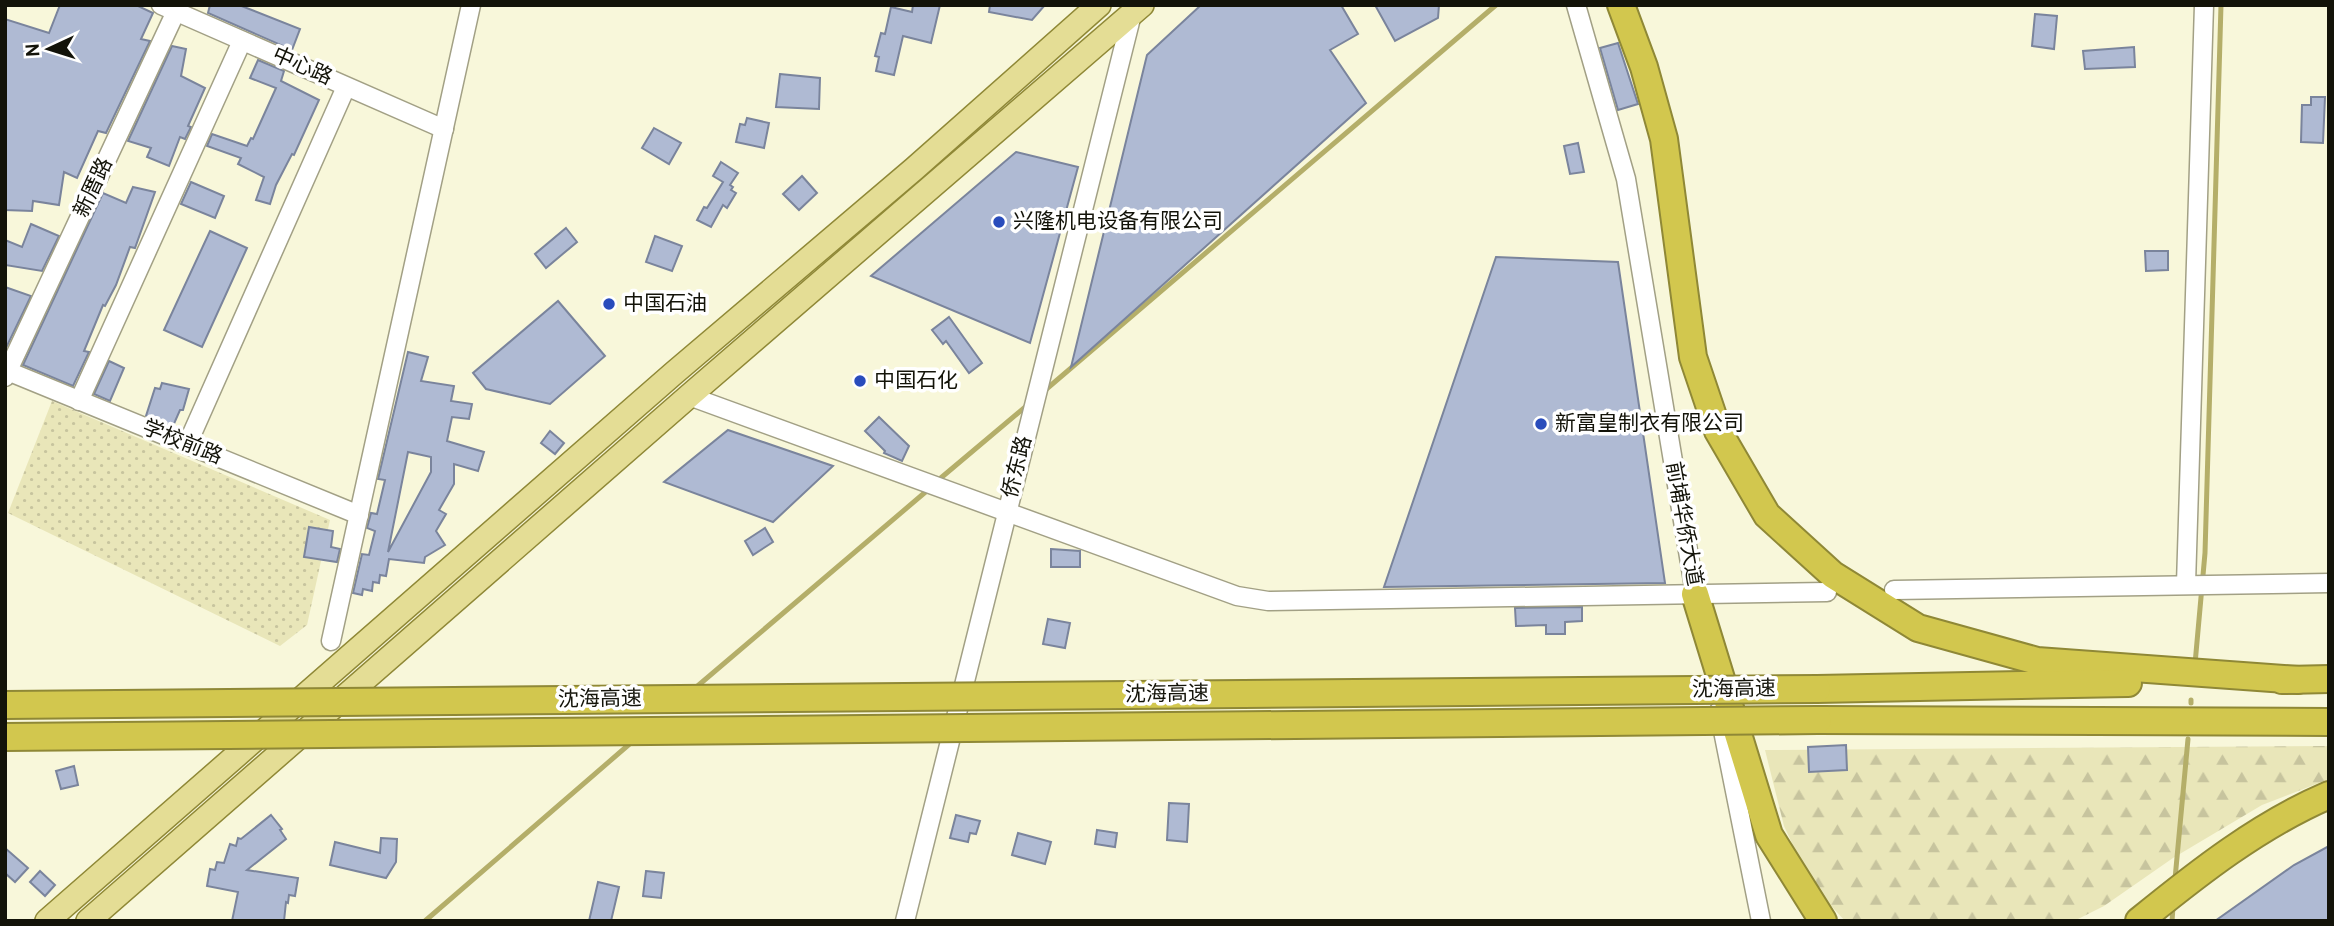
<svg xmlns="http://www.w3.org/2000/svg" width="2334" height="926" font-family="Overpass,'Noto Sans SC',sans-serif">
	<defs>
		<pattern id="forest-firs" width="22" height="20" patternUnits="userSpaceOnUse" patternTransform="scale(1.75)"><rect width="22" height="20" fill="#e9e6b9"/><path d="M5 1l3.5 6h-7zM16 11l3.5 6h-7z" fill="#c7c49e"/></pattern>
		<pattern id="park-dots" width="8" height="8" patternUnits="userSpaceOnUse" patternTransform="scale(1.75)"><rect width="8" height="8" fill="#e9e6b9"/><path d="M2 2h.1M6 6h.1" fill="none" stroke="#c7c49e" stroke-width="1.8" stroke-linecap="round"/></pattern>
	</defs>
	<rect width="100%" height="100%" fill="#f8f7da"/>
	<polygon fill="url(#forest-firs)" points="2329,746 2329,779 2262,805 2173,858 2104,906 2074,921 1845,921 1811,884 1784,826 1765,750"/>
	<polygon fill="url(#park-dots)" points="52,401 330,520 307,625 280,646 8,513"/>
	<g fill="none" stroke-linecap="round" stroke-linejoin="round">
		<g stroke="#b4ae69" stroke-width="5">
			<polyline points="1043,392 1496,5"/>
			<polyline points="936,482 1030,403"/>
			<polyline points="2195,664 2205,553 2221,5"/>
			<polyline points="694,689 929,489"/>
			<polyline points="2191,703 2191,700"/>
			<polyline points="2175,879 2188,739"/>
			<polyline points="425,921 633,741"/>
			<polyline points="2172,921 2173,907"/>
		</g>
	</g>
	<g fill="#afbad3" stroke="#7a849c" stroke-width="2" fill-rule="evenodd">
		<polygon points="60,5 136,5 153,13 141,39 150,41 106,133 98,131 77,178 64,172 59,205 33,201 32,211 5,210 5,19 49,33"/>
		<polygon points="210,5 239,5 300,29 292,50 208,13"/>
		<polygon points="913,5 940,5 931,43 903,36 894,75 876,71 879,57 875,56 881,33 885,34 891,7 912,12"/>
		<polygon points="990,5 1045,5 1032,20 989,12"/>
		<polygon points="1201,5 1341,5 1358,34 1330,50 1366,103 1071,367 1147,55"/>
		<polygon points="1375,5 1439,5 1438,18 1395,41"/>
		<polygon points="2035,14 2057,16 2054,49 2032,46"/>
		<polygon points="1618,43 1638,104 1618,110 1600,48"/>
		<polygon points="172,46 186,49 181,76 205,88 188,126 191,127 185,139 180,137 169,166 147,157 151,148 128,141"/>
		<polygon points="2134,47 2135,67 2085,69 2083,51"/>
		<polygon points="258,60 284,71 281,81 319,100 294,155 292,154 276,185 270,204 256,200 264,177 238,164 241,158 207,146 212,134 247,146 251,138 253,139 276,88 250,78"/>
		<polygon points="780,74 820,78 819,109 776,107"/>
		<polygon points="2311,97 2325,97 2323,143 2301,142 2302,105 2311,105"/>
		<polygon points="747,118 769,123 764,148 736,142 740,124 745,125"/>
		<polygon points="654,128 681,143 669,164 642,148"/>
		<polygon points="1578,143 1584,172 1570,174 1564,146"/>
		<polygon points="1016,152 1078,167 1030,343 871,276"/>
		<polygon points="721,162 738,173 730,185 733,187 731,190 736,193 727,208 723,205 711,227 697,220 704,207 707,208 723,182 713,176"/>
		<polygon points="802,176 817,193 799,210 783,194"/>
		<polygon points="191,182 224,196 215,218 181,204"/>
		<polygon points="133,187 155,192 135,248 130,247 116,285 105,306 103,305 84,351 89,352 73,386 23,365 103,193 126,203"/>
		<polygon points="31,224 59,236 42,271 5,265 5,240 22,247"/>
		<polygon points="566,228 577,242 546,268 535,254"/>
		<polygon points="210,231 247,248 202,347 164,330"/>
		<polygon points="655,236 682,246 672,271 646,262"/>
		<polygon points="2145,251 2168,251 2168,270 2146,271"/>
		<polygon points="1496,257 1618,262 1665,583 1384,587"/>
		<polygon points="5,287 31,296 5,350"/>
		<polygon points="558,301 605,356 550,404 486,389 473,373"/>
		<polygon points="949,317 982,363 969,373 946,341 943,344 932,330"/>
		<path d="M408,352L428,357L421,381L454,386L451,401L472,404L469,419L452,417L447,441L484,452L478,471L454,464V484L439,510L446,514L436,531L445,545L425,557L424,563L389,559L386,576L380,575L379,583L373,582L372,591L363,589L362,595L353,593L362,554L369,555L375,531L367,528L371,513L377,514L385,480L378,479ZM408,452L431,457V472L388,552Z"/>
		<polygon points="109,361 124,368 110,401 94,394"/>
		<polygon points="162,383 189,389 183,410 180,410 173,426 146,416 155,388 160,389"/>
		<polygon points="879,417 909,446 902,461 884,453 885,451 865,431"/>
		<polygon points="728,430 833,466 773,522 664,482"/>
		<polygon points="550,431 564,443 555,454 541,443"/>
		<polygon points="309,527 333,531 331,547 340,549 337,562 304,557"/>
		<polygon points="765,528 773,542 753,555 745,541"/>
		<polygon points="1051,549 1080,551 1080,567 1051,567"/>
		<polygon points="1582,607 1582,621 1565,622 1565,634 1546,634 1546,625 1516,626 1515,608"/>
		<polygon points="1048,619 1070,623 1065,648 1043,644"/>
		<polygon points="1846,745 1847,770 1809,772 1808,747"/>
		<polygon points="74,766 78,785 61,789 56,771"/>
		<polygon points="1169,803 1189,804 1187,842 1167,840"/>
		<polygon points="271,815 282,829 280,830 286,839 247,870 298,878 295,896 289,895 288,903 286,902 284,921 232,921 238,892 207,886 210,869 215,870 217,862 224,863 230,844 236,846 238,838 241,839"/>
		<polygon points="956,815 980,821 976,834 970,833 968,842 950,838"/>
		<polygon points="1097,830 1117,833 1115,847 1095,844"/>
		<polygon points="1018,833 1051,842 1045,864 1012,855"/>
		<polygon points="381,838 397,839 396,862 386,878 330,865 335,842 380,853"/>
		<polygon points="2329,846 2329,921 2215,921 2294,865"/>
		<polygon points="5,848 28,868 15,882 5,873"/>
		<polygon points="40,871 55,885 45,896 30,882"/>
		<polygon points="646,871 664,873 661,898 643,896"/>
		<polygon points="598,882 619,887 611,921 589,921"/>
	</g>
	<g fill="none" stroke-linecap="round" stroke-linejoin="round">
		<g stroke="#a2a085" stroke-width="21">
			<g id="minor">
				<polyline points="161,5 444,129"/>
				<polyline points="1576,5 1626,179 1697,605"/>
				<polyline points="5,370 359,515"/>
				<polyline points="5,377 179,5"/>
				<polyline points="689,396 1237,596 1268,601 1827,592"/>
				<polyline points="79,401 242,41"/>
				<polyline points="187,445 346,87"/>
				<polyline points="2186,584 2204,5"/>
				<polyline points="1894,590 2329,583"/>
				<polyline points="331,641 471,5"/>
				<polyline points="1719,711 1761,921"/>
				<polyline points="905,921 1132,14"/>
			</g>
		</g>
		<g stroke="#8f8836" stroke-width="26">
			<g id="major">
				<polyline points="47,921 674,373 914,169 1099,5"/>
				<polyline points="88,921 689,396 1142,5"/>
			</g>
		</g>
		<g stroke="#8f8836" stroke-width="30">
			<g id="highway">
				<polyline points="1621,5 1644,67 1664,139 1693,357 1718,431 1767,515 1833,575 1918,628 2037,661 2298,680"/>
				<polyline points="1695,594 1769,835 1823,921"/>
				<polyline points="2282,680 2329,679"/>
				<polyline points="1817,689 2128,683"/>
				<polyline points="1818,720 2329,722"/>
				<path d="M2139,921C2198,873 2259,825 2329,795"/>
			</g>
		</g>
		<use href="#minor" stroke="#fff" stroke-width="18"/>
		<use href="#major" stroke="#e4dd95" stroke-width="23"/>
		<use href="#highway" stroke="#d2c74e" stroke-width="26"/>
		<g stroke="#8f8836" stroke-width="30" stroke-linecap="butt">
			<g id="highway-bridge">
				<polyline points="5,705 1817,689"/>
				<polyline points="5,737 1818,720"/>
			</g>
		</g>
		<use href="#highway-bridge" stroke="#d2c74e" stroke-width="26"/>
	</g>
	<g fill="#294cbc" stroke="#fff" stroke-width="2.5">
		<circle cx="999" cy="222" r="7"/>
		<circle cx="609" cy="304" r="7"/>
		<circle cx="860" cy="381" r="7"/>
		<circle cx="1541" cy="424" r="7"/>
	</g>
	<g text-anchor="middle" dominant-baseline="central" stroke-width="7" stroke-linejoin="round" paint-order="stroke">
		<g font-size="21" fill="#131309" stroke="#fff">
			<text transform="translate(302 67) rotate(24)">中心路</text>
			<text transform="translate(94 188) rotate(-65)">新厝路</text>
			<text transform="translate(182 443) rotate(22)">学校前路</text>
			<text transform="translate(1018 467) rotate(-76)">侨东路</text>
			<text transform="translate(1683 524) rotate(80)">前埔华侨大道</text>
			<text transform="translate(1734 690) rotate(-1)">沈海高速</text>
			<text transform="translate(1167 695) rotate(-1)">沈海高速</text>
			<text transform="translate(600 700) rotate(-1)">沈海高速</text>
		</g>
		<g font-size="21" fill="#131309" stroke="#fff" text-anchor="start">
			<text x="1013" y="222">兴隆机电设备有限公司</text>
			<text x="623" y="304">中国石油</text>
			<text x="874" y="381">中国石化</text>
			<text x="1555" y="424">新富皇制衣有限公司</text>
		</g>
	</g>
	<rect width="2334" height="926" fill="none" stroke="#131309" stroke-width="14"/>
	<g transform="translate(49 49) rotate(266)" stroke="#ffffff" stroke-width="5" paint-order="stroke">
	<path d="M0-5L12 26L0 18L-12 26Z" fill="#131309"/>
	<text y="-10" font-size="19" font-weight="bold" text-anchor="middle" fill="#131309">N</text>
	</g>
</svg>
